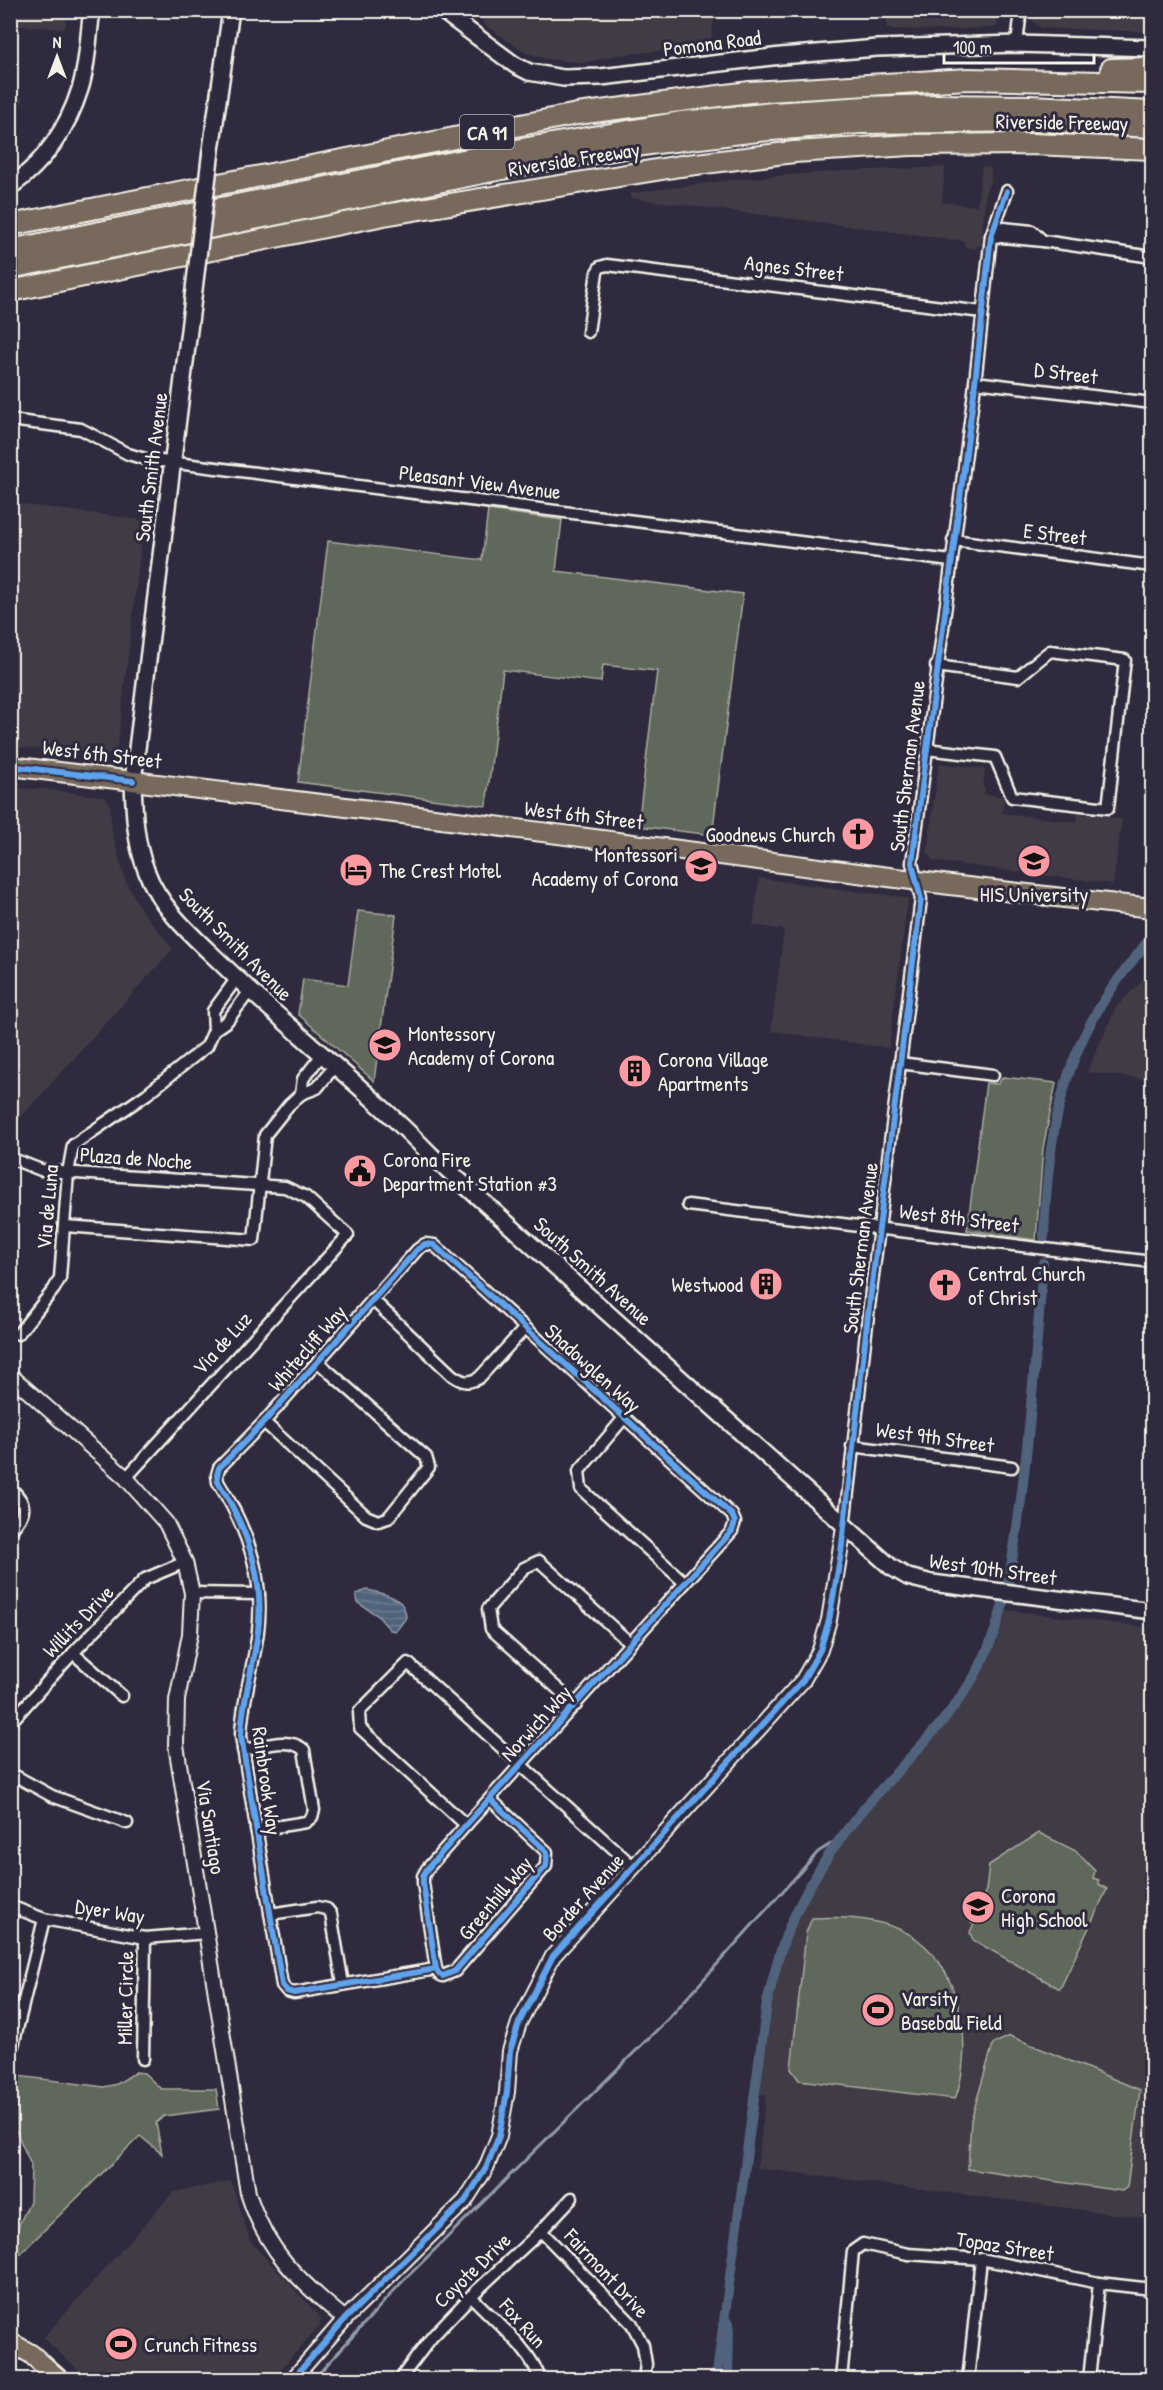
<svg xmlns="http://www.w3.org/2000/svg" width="1163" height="2390" font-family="'Patrick Hand',sans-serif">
	<defs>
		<pattern id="water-rules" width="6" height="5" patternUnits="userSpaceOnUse" patternTransform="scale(1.5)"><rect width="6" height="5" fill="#51647c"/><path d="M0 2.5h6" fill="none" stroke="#6b7b8f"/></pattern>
	</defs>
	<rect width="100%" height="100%" fill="#2f2a3d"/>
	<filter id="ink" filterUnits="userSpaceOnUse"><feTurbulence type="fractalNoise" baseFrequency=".0167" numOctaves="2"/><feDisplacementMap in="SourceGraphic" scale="12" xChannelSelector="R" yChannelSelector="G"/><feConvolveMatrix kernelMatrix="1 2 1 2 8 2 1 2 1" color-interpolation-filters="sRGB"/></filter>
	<g filter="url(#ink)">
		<g fill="#413a45">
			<polygon points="10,11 68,11 65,29 11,25"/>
			<polygon points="481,11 481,10 715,11 710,46 619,55 583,63 546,59 526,53 483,24"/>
			<polygon points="888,11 888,10 999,11 997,27 949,30 886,29"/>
			<polygon points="1034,11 1152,11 1152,32 1041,28 1033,21"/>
			<polygon points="11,96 24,98 11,132 10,96"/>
			<polygon points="982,166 991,168 991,181 986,190 981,246 977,246 976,249 964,247 964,241 630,198 631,193 739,179 841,171 945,167 942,202 977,206"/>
			<polygon points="11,503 144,520 118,741 116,750 110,755 11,747"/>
			<polygon points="939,763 985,769 983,787 985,788 984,794 1004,797 1002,813 1077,822 1078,813 1122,819 1113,884 933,861 927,852"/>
			<polygon points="11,788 44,789 106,797 110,804 112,831 125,880 142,911 173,949 11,1128"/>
			<polygon points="759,878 908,898 889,1048 771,1031 784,930 753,925"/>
			<polygon points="1152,971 1152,1080 1087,1072 1116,1007"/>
			<polygon points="1007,1610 1152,1628 1152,2219 757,2168 766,2095 759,2094 770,2009 779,1971 797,1918 809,1895 841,1842 864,1812 959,1708 972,1689 984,1670 997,1641"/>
			<polygon points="231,2181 250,2241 321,2318 320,2325 272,2379 88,2379 43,2338 173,2192"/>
		</g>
		<g fill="#5f675a" stroke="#aaaca1" stroke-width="1.5">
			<polygon points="488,510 562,520 556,571 743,594 712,835 638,826 657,671 603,665 601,682 503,670 486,806 298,782 328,541 482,560"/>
			<polygon points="358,911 396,915 374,1081 298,1014 303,979 348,985"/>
			<polygon points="1003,1077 1056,1083 1043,1148 1036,1240 967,1230 986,1083 998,1084"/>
			<polygon points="1039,1833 1076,1851 1095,1871 1093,1878 1099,1880 1099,1884 1107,1889 1060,1989 973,1940 970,1932 974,1924 971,1923 986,1890 989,1865"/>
			<path d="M812,1918C889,1914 942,1932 960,2013C966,2040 965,2073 955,2099L799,2080L791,2069L806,1933Z"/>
			<polygon points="1010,2036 1140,2090 1127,2187 1122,2191 968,2169 971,2120 993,2044"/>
			<polygon points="136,2072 144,2073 161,2089 216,2089 219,2109 164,2116 156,2123 162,2154 140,2136 13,2261 11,2268 11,2242 30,2201 31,2165 16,2131 11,2128 11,2075 104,2087 117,2084"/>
		</g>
		<path fill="url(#water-rules)" stroke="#929ca7" stroke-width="1.5" d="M367,1590C385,1594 406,1597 406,1618L396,1631L390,1630L377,1615L358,1603L356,1594Z"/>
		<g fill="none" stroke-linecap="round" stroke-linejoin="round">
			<polyline stroke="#929ca7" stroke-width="3" points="313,2380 401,2283 668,2019 818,1852 843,1836"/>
			<g stroke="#51647c" stroke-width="10">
				<path d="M1044,1237C1047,1148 1058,1067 1110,991C1123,972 1138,954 1152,936"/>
				<path d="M716,2380L767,2003C774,1975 780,1947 792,1921C810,1881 835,1843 863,1810C902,1763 952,1720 980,1666C1007,1613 1013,1557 1021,1499C1031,1420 1037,1342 1043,1263"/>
				<polyline points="728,2380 729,2323"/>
			</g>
			<g stroke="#f4f1e8" stroke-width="15">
				<g id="minor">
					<polyline points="1017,44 1021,10"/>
					<polyline points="994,227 1032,231 1043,241"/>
					<polyline points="991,236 1043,241 1152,257"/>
					<polyline points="588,332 597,272 600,267 607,265 982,312"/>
					<polyline points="975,382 1152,403"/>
					<polyline points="10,420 81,429 128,454 145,459 951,561"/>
					<polyline points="953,540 1152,566"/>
					<polyline points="926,749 995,757 1012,797 1108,808 1125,660 1050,651 1018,677 936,666"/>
					<polyline points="214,1030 227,1021 250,991"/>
					<polyline points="900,1063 993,1075"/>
					<polyline points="301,1094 303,1079 321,1056"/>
					<polyline points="10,1158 41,1170 61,1172 285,1187 306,1197 348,1235 126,1478"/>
					<polyline points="688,1205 1152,1262"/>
					<polyline points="65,1226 254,1240 265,1135 289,1105 301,1094 317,1088 334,1067"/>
					<path d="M372,1299L452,1375C462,1382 468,1384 479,1378L525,1328"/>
					<polyline points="18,1334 54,1289 60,1278 68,1173 73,1145 147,1094 207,1046 214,1030 213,1011 237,978"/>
					<polyline points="624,1418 579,1471 581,1489 685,1583"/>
					<polyline points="264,1422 366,1516 378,1521 388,1518 429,1467 426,1457 318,1362"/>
					<polyline points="852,1446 1012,1467"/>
					<path d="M10,1488C29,1504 26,1514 10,1531"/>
					<polyline points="844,1527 868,1315 921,899 912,863 974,392 991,236 1007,191"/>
					<polyline points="192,1593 259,1594"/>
					<polyline points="73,1653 122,1696"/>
					<polyline points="576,1705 491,1629 488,1609 524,1568 539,1561 630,1643"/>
					<polyline points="10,1723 73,1653 145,1579 185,1562"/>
					<path d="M243,1750C262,1747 289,1736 304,1750L314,1810L312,1817L306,1822L256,1830"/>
					<polyline points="10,1773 52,1796 127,1823"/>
					<polyline points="466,1825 360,1728 359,1712 408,1663 634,1867"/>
					<polyline points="10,1906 44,1919 145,1938 207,1933"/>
					<polyline points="270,1914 317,1907 327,1909 331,1914 343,1984"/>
					<path d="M436,1969L423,1883V1876L427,1869L466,1825L732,1531L735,1522L732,1515L434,1245L425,1244L417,1250L264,1422L219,1468L217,1475L218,1482C246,1526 265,1578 258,1631C254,1666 242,1700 241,1736L282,1985L287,1991L294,1993L436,1969L439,1974L443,1976L455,1971L546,1866L547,1852L490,1799"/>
					<polyline points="10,2058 44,1919"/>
					<polyline points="143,2059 145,1938"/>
					<polyline points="541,2231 632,2324 643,2345 646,2364 644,2380"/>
					<path d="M471,2296C492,2319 532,2349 540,2380"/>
					<polyline points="399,2380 432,2337 471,2296 541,2231 572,2198"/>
					<polyline points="841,2380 853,2251 863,2244 908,2254 981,2259 1099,2283 1152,2289"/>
					<polyline points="968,2380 981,2259"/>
					<polyline points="1089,2380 1099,2283"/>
				</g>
			</g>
			<g stroke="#f4f1e8" stroke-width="18">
				<g id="tertiary">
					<path d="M10,1375L126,1478L166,1523L185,1562L192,1593L190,1634L177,1700L176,1745L248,2193C266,2251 300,2282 345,2319"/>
					<polyline points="292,2380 345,2319 465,2201 486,2168 499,2136 507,2092 510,2051 519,2023 553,1956 803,1680 820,1650 829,1620 844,1527"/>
				</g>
			</g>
			<g stroke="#f4f1e8" stroke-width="20">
				<g id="secondary">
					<polyline points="441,10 515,65 529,72 563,78 601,77 781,56 877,48 1017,44 1152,48"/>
					<polyline points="211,150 231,10"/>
					<path d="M10,187C44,163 68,128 80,89C88,65 88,36 92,10"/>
					<path d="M193,298L133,781C134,811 135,842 146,870C160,909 194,937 223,965C290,1030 366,1088 431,1155L891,1567L908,1577L932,1583L1152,1611"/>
				</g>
			</g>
			<g stroke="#f4f1e8" stroke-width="22">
				<g id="primary">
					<polyline points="10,766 403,814 950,885 1152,908"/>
					<polyline points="10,2342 31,2354 60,2380"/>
				</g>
			</g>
			<g stroke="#f4f1e8" stroke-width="24">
				<g id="motorway">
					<polyline points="1111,69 1152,68"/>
					<polyline points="10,225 577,114 750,92 968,79 1152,83"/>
					<polyline points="10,250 504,152 681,122 773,113 865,107 938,105 1031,106 1152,112"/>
					<polyline points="10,268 527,164 657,143 758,131 860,123 1045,121 1152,127"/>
					<polyline points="10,291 384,215 680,166 794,152 911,145 1032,144 1152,149"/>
				</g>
			</g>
			<use href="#minor" stroke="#2f2a3d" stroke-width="10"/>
			<use href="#tertiary" stroke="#2f2a3d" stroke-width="14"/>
			<use href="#secondary" stroke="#2f2a3d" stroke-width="15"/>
			<use href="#primary" stroke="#77695c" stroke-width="18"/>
			<use href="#motorway" stroke="#77695c" stroke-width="20"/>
			<g stroke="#f4f1e8" stroke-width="20" stroke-linecap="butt">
				<polyline id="secondary-bridge" points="193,298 211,150"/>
			</g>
			<use href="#secondary-bridge" stroke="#2f2a3d" stroke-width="15"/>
			<g stroke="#2f2a3d" stroke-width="10">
				<g id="cycleway">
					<polyline points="10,766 133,781"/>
					<path d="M436,1969L423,1883V1876L427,1869L466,1825L732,1531L735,1522L732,1515L434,1245L425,1244L417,1250L264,1422L219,1468L217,1475L218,1482C246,1526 265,1578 258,1631C254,1666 242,1700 241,1736L282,1985L287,1991L294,1993L436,1969L439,1974L443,1976L455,1971L546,1866L547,1852L490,1799"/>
					<polyline points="292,2380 345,2319 465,2201 486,2168 499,2136 507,2092 510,2051 519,2023 553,1956 803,1680 820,1650 829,1620 841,1553 868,1315 921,899 912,863 974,392 991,236 1007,191"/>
				</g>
			</g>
			<use href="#cycleway" stroke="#60a3ed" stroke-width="6"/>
		</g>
	</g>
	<defs>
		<g id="church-disc" transform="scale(1.725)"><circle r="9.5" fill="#ff9aa2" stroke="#2f2a3d"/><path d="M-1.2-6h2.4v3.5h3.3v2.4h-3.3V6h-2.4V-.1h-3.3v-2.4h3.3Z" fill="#111"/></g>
		<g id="university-disc" transform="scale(1.725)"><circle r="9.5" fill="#ff9aa2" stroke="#2f2a3d"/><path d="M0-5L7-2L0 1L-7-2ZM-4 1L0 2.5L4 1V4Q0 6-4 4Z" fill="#111"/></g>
		<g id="school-disc" transform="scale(1.725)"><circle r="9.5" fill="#ff9aa2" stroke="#2f2a3d"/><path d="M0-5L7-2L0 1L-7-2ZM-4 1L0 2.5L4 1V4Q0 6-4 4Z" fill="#111"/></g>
		<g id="hotel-disc" transform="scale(1.725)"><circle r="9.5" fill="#ff9aa2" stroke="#2f2a3d"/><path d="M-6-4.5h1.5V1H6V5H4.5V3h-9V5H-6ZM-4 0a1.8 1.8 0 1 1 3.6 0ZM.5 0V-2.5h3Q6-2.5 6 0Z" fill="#111"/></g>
		<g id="building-disc" transform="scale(1.725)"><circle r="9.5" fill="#ff9aa2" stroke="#2f2a3d"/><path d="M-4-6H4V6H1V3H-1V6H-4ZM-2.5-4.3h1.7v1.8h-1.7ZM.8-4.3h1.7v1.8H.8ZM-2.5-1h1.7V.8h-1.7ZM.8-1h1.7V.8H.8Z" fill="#111"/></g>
		<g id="civic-disc" transform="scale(1.725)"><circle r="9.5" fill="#ff9aa2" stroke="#2f2a3d"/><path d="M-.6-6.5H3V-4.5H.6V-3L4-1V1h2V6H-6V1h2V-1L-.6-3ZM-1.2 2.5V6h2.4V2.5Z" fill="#111"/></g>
		<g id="stadium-disc" transform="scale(1.725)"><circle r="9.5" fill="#ff9aa2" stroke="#2f2a3d"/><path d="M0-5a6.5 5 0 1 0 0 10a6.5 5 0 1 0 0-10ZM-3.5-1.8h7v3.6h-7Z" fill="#111"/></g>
	</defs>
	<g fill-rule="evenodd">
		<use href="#church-disc" x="858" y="834"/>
		<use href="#university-disc" x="1034" y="861"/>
		<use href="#school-disc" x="701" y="866"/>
		<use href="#hotel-disc" x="356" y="870"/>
		<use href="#school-disc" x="385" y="1045"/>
		<use href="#building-disc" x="635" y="1071"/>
		<use href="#civic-disc" x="360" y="1171"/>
		<use href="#building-disc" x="766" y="1284"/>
		<use href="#church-disc" x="945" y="1285"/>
		<use href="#school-disc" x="978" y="1907"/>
		<use href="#stadium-disc" x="878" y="2010"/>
		<use href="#stadium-disc" x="121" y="2344"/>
	</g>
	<g text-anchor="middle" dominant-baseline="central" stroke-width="6" stroke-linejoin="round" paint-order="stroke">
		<rect fill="#2f2a3d" stroke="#b9b5b5" stroke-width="1.5" x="460" y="115" width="54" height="34" rx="4.5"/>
		<g font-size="20" font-weight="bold" fill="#f4f1e8">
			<text x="487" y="132">CA 91</text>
		</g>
		<g font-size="21" fill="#f4f1e8" stroke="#2f2a3d">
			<text transform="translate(712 43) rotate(-7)">Pomona Road</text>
			<text transform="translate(1062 122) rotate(1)">Riverside Freeway</text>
			<text transform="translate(574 159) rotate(-9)">Riverside Freeway</text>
			<text transform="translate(794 268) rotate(7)">Agnes Street</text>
			<text transform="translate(1066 373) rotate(7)">D Street</text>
			<text transform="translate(151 467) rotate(-83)">South Smith Avenue</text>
			<text transform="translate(480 482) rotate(7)">Pleasant View Avenue</text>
			<text transform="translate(1055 534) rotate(7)">E Street</text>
			<text transform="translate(102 754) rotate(7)">West 6th Street</text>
			<text transform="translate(907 766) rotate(-83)">South Sherman Avenue</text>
			<text transform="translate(584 815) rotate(7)">West 6th Street</text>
			<text transform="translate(236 944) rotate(45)">South Smith Avenue</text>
			<text transform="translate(136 1158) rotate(4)">Plaza de Noche</text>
			<text transform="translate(47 1207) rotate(-85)">Via de Luna</text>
			<text transform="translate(959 1218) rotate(7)">West 8th Street</text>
			<text transform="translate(860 1248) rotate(-83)">South Sherman Avenue</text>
			<text transform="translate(593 1271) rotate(42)">South Smith Avenue</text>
			<text transform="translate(222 1343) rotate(-48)">Via de Luz</text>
			<text transform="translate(307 1348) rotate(-49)">Whitecliff Way</text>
			<text transform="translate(593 1368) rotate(42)">Shadowglen Way</text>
			<text transform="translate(935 1437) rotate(8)">West 9th Street</text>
			<text transform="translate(993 1569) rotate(8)">West 10th Street</text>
			<text transform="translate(78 1621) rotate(-46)">Willits Drive</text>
			<text transform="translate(536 1723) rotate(-48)">Norwich Way</text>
			<text transform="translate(267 1781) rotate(82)">Rainbrook Way</text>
			<text transform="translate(211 1827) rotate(81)">Via Santiago</text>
			<text transform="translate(583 1897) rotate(-48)">Border Avenue</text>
			<text transform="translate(495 1898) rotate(-50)">Greenhill Way</text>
			<text transform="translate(110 1911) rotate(9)">Dyer Way</text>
			<text transform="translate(125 1998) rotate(-89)">Miller Circle</text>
			<text transform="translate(1005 2246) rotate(9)">Topaz Street</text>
			<text transform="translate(472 2270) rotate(-44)">Coyote Drive</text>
			<text transform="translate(607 2273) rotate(47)">Fairmont Drive</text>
			<text transform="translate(523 2323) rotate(48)">Fox Run</text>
		</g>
		<g font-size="21" fill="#f4f1e8" stroke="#2f2a3d" text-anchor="start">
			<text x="835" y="834" text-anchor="end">Goodnews Church</text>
			<text x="678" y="854" text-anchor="end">Montessori<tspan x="678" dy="24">Academy of Corona</tspan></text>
			<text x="379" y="870">The Crest Motel</text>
			<text x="1034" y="894" text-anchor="middle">HIS University</text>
			<text x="408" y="1033">Montessory<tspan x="408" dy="24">Academy of Corona</tspan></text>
			<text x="658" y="1059">Corona Village<tspan x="658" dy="24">Apartments</tspan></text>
			<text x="383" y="1159">Corona Fire<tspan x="383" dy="24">Department Station #3</tspan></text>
			<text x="968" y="1273">Central Church<tspan x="968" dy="24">of Christ</tspan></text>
			<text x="743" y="1284" text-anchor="end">Westwood</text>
			<text x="1001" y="1895">Corona<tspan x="1001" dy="24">High School</tspan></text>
			<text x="901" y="1998">Varsity<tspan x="901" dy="24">Baseball Field</tspan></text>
			<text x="144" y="2344">Crunch Fitness</text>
		</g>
	</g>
	<rect width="1163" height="2390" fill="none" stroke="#2f2a3d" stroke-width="36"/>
	<rect x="18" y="18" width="1127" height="2354" fill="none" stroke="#f4f1e8" stroke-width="2" filter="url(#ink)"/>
	<g transform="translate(57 57)" stroke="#2f2a3d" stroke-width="4.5" paint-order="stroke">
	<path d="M0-4.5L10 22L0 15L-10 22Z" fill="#f4f1e8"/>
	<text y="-9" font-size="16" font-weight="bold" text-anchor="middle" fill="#f4f1e8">N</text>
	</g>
	<path d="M944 54v9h150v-9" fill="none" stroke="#f4f1e8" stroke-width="3"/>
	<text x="953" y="54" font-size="18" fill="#f4f1e8" stroke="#2f2a3d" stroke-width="4.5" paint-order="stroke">100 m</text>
</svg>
